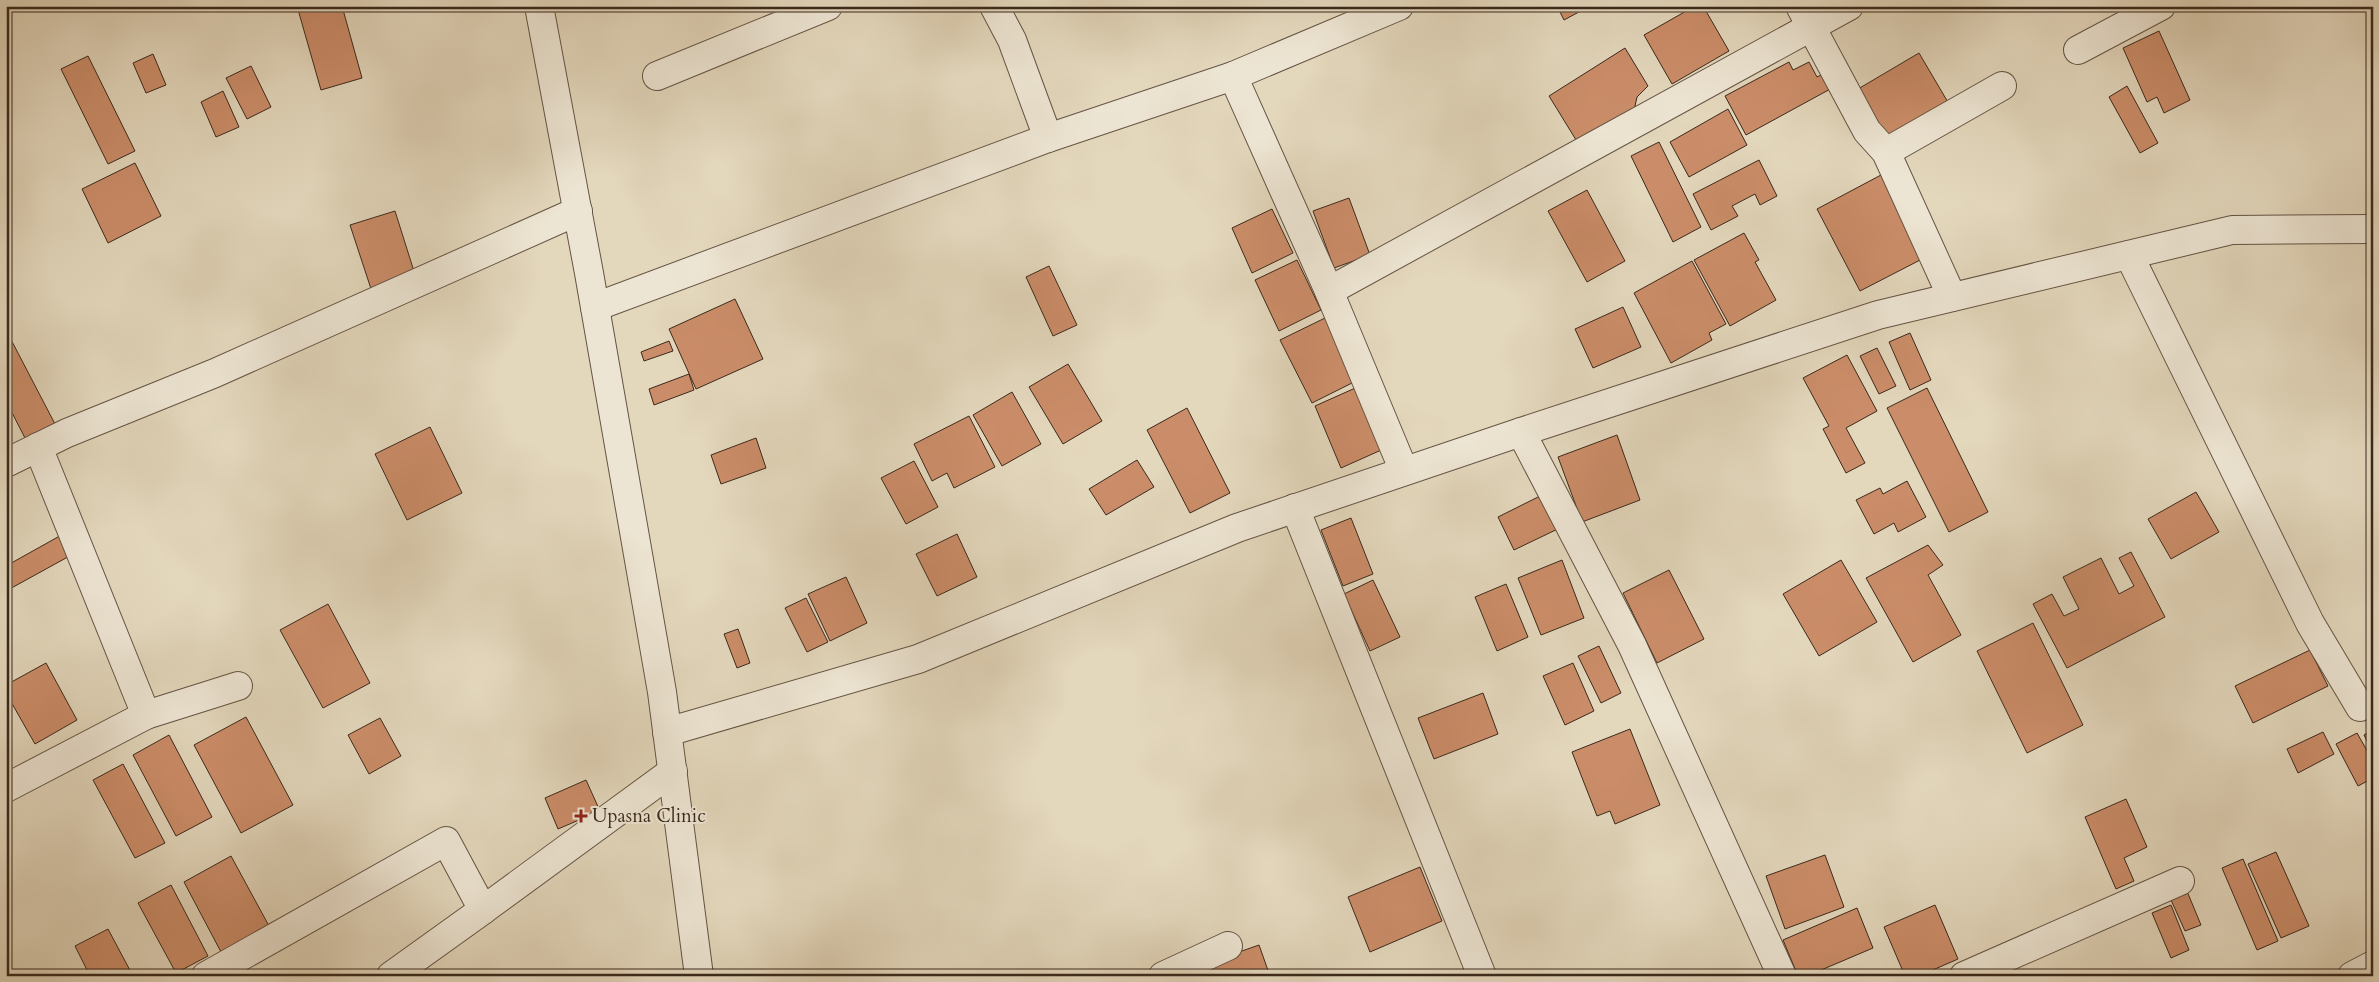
<svg xmlns="http://www.w3.org/2000/svg" width="2379" height="982" font-family="Cardo,serif">
	<rect width="100%" height="100%" fill="#e3d7bc"/>
	<filter id="stains"><feTurbulence type="fractalNoise" baseFrequency=".004" numOctaves="4"/><feColorMatrix values="0 0 0 0 .2 0 0 0 0 .09 0 0 0 0 .02 0 0 0 .5 -.17"/></filter>
	<radialGradient id="worn" r=".72"><stop offset=".6" stop-color="#630" stop-opacity="0"/><stop offset="1" stop-color="#630" stop-opacity=".3"/></radialGradient>
	<g fill="#cb8d69" stroke="#3b291c">
		<polygon points="297,6 342,6 362,78 321,90"/>
		<polygon points="1557,6 1590,6 1564,20"/>
		<polygon points="1695,6 1703,6 1729,51 1672,84 1644,35"/>
		<polygon points="2159,31 2190,100 2164,113 2157,97 2147,102 2123,48"/>
		<polygon points="1625,48 1648,86 1637,97 1633,115 1581,148 1549,96"/>
		<polygon points="1919,53 1949,104 1888,140 1858,89"/>
		<polygon points="153,54 166,85 146,93 133,63"/>
		<polygon points="88,56 135,151 108,164 61,69"/>
		<polygon points="1789,62 1793,70 1809,62 1817,77 1827,72 1834,87 1746,135 1725,96"/>
		<polygon points="251,66 271,107 247,119 226,78"/>
		<polygon points="2127,86 2158,143 2140,153 2109,97"/>
		<polygon points="223,91 239,127 216,137 201,102"/>
		<polygon points="1728,109 1747,145 1689,177 1670,142"/>
		<polygon points="1659,142 1701,227 1673,242 1631,156"/>
		<polygon points="1759,160 1777,196 1760,205 1755,194 1732,206 1738,216 1711,230 1693,194"/>
		<polygon points="135,163 161,216 108,243 82,189"/>
		<polygon points="1881,175 1924,258 1860,291 1817,209"/>
		<polygon points="1587,190 1625,261 1587,282 1548,211"/>
		<polygon points="1349,198 1370,255 1334,268 1313,211"/>
		<polygon points="1272,209 1293,253 1252,273 1232,228"/>
		<polygon points="395,211 418,284 374,298 350,225"/>
		<polygon points="1744,233 1759,260 1755,262 1776,300 1730,326 1694,260"/>
		<polygon points="1297,260 1321,310 1279,331 1255,280"/>
		<polygon points="1692,261 1726,324 1709,333 1712,340 1671,363 1634,293"/>
		<polygon points="1049,266 1077,325 1053,336 1026,277"/>
		<polygon points="735,299 763,359 696,389 669,329"/>
		<polygon points="1623,307 1641,347 1593,368 1575,329"/>
		<polygon points="1325,318 1356,381 1312,403 1280,340"/>
		<polygon points="6,330 55,424 26,440 6,401"/>
		<polygon points="1910,333 1931,380 1910,390 1889,342"/>
		<polygon points="669,341 673,351 644,361 641,352"/>
		<polygon points="1877,348 1896,386 1879,394 1860,356"/>
		<polygon points="1847,355 1877,411 1846,428 1865,463 1846,473 1823,429 1829,426 1803,378"/>
		<polygon points="1068,364 1102,421 1063,444 1029,387"/>
		<polygon points="689,374 694,390 654,405 649,389"/>
		<polygon points="1362,385 1388,447 1341,468 1315,406"/>
		<polygon points="1927,388 1988,512 1949,532 1887,408"/>
		<polygon points="1012,392 1041,444 1002,466 973,415"/>
		<polygon points="1187,408 1230,493 1190,513 1147,430"/>
		<polygon points="969,416 995,467 954,488 947,473 932,481 914,444"/>
		<polygon points="430,427 462,493 407,520 375,454"/>
		<polygon points="1617,435 1640,500 1582,522 1558,457"/>
		<polygon points="756,438 766,468 721,484 711,455"/>
		<polygon points="1137,460 1154,487 1106,515 1089,489"/>
		<polygon points="914,461 938,507 906,524 881,478"/>
		<polygon points="1907,481 1926,517 1898,532 1894,523 1874,534 1856,500 1880,488 1883,494"/>
		<polygon points="1550,491 1566,525 1514,550 1498,517"/>
		<polygon points="2196,492 2219,532 2171,559 2148,519"/>
		<polygon points="1351,518 1373,574 1343,586 1321,530"/>
		<polygon points="65,533 75,553 6,591 6,566"/>
		<polygon points="957,534 977,577 937,596 916,554"/>
		<polygon points="1928,545 1943,565 1928,575 1961,635 1913,662 1866,578"/>
		<polygon points="2131,552 2165,617 2067,668 2033,604 2052,594 2064,616 2079,609 2063,577 2101,558 2119,594 2134,586 2119,558"/>
		<polygon points="1562,560 1584,618 1541,635 1518,578"/>
		<polygon points="1841,560 1877,622 1819,656 1783,594"/>
		<polygon points="1669,570 1704,639 1657,663 1623,593"/>
		<polygon points="846,577 867,623 830,641 808,594"/>
		<polygon points="1373,580 1400,637 1370,651 1344,594"/>
		<polygon points="1506,584 1528,637 1497,651 1475,597"/>
		<polygon points="806,598 828,642 807,652 785,608"/>
		<polygon points="328,604 370,683 323,708 280,630"/>
		<polygon points="2033,623 2083,725 2027,753 1977,651"/>
		<polygon points="738,629 750,663 737,668 724,634"/>
		<polygon points="1599,646 1621,693 1601,703 1578,656"/>
		<polygon points="2310,650 2328,686 2253,723 2235,686"/>
		<polygon points="46,663 77,720 35,744 6,693 6,685"/>
		<polygon points="1573,663 1594,711 1565,725 1543,676"/>
		<polygon points="1483,693 1498,734 1434,759 1418,718"/>
		<polygon points="246,717 293,805 241,833 194,745"/>
		<polygon points="380,718 401,756 369,774 348,735"/>
		<polygon points="1630,729 1660,805 1615,824 1610,811 1597,816 1572,752"/>
		<polygon points="2373,730 2373,753 2364,735"/>
		<polygon points="2323,732 2334,754 2298,773 2287,749"/>
		<polygon points="2357,733 2373,761 2373,778 2358,786 2336,744"/>
		<polygon points="169,735 212,817 176,836 133,755"/>
		<polygon points="123,764 165,843 135,858 93,780"/>
		<polygon points="586,780 600,811 558,829 545,798"/>
		<polygon points="2126,799 2147,847 2124,858 2134,881 2116,889 2085,817"/>
		<polygon points="2276,852 2309,926 2281,938 2248,864"/>
		<polygon points="1825,855 1844,907 1785,929 1766,876"/>
		<polygon points="231,856 269,926 221,952 184,882"/>
		<polygon points="2243,859 2278,941 2257,950 2222,868"/>
		<polygon points="1420,867 1442,921 1370,952 1348,897"/>
		<polygon points="2184,884 2201,925 2185,931 2167,891"/>
		<polygon points="171,885 208,956 176,973 138,903"/>
		<polygon points="1935,905 1958,959 1919,976 1905,976 1884,927"/>
		<polygon points="2171,905 2189,950 2171,958 2152,913"/>
		<polygon points="1857,908 1873,948 1807,976 1798,976 1783,940"/>
		<polygon points="108,929 133,976 90,976 75,946"/>
		<polygon points="1259,945 1270,976 1190,976 1188,970"/>
	</g>
	<g fill="none" stroke-linecap="round" stroke-linejoin="round">
		<g stroke="#655444" stroke-width="30">
			<g id="street">
				<polyline points="539,6 589,273 662,692 699,976"/>
				<polyline points="994,6 1012,40 1048,138"/>
				<polyline points="1800,6 1867,131 1886,152 1952,297"/>
				<polyline points="2078,50 2161,6"/>
				<polyline points="657,76 828,6"/>
				<polyline points="1233,76 1329,291 1404,471"/>
				<polyline points="1886,152 2002,86"/>
				<polyline points="2129,255 2310,623 2360,707"/>
				<polyline points="1329,291 1849,6"/>
				<polyline points="595,307 1048,138 1233,76 1399,6"/>
				<polyline points="1521,432 1878,315 2232,230 2373,229"/>
				<polyline points="6,463 67,433 215,373 578,211"/>
				<polyline points="1295,508 1482,976"/>
				<polyline points="146,715 238,686"/>
				<polyline points="667,732 918,659 1237,528 1521,432 1632,645 1782,976"/>
				<polyline points="6,788 146,715 38,447"/>
				<polyline points="206,976 446,841 483,910 673,771"/>
				<polyline points="391,976 483,910"/>
				<polyline points="1163,976 1228,946"/>
				<polyline points="1964,976 2180,881"/>
				<polyline points="2352,976 2373,965"/>
			</g>
		</g>
		<use href="#street" stroke="#ede5d3" stroke-width="28"/>
	</g>
	<path fill="#8f2418" stroke="#ede5d3" stroke-width="2" d="M578.5 808.5h5v5h5v5h-5v5h-5v-5h-5v-5h5z"/>
	<g text-anchor="middle" dominant-baseline="central" stroke-width="4" stroke-linejoin="round" paint-order="stroke">
		<g font-size="19" fill="#3b291c" stroke="#ede5d3" text-anchor="start">
			<text x="592" y="816">Upasna Clinic</text>
		</g>
	</g>
	<rect width="2379" height="982" fill="none" stroke="#e3d7bc" stroke-width="25"/>
	<rect x="8" y="8" width="2364" height="967" fill="none" stroke="#3b291c" stroke-width="2.5"/>
	<rect x="12" y="12" width="2354" height="957" fill="none" stroke="#3b291c"/>
	<rect width="100%" height="100%" filter="url(#stains)"/>
	<rect width="100%" height="100%" fill="url(#worn)"/>
</svg>
